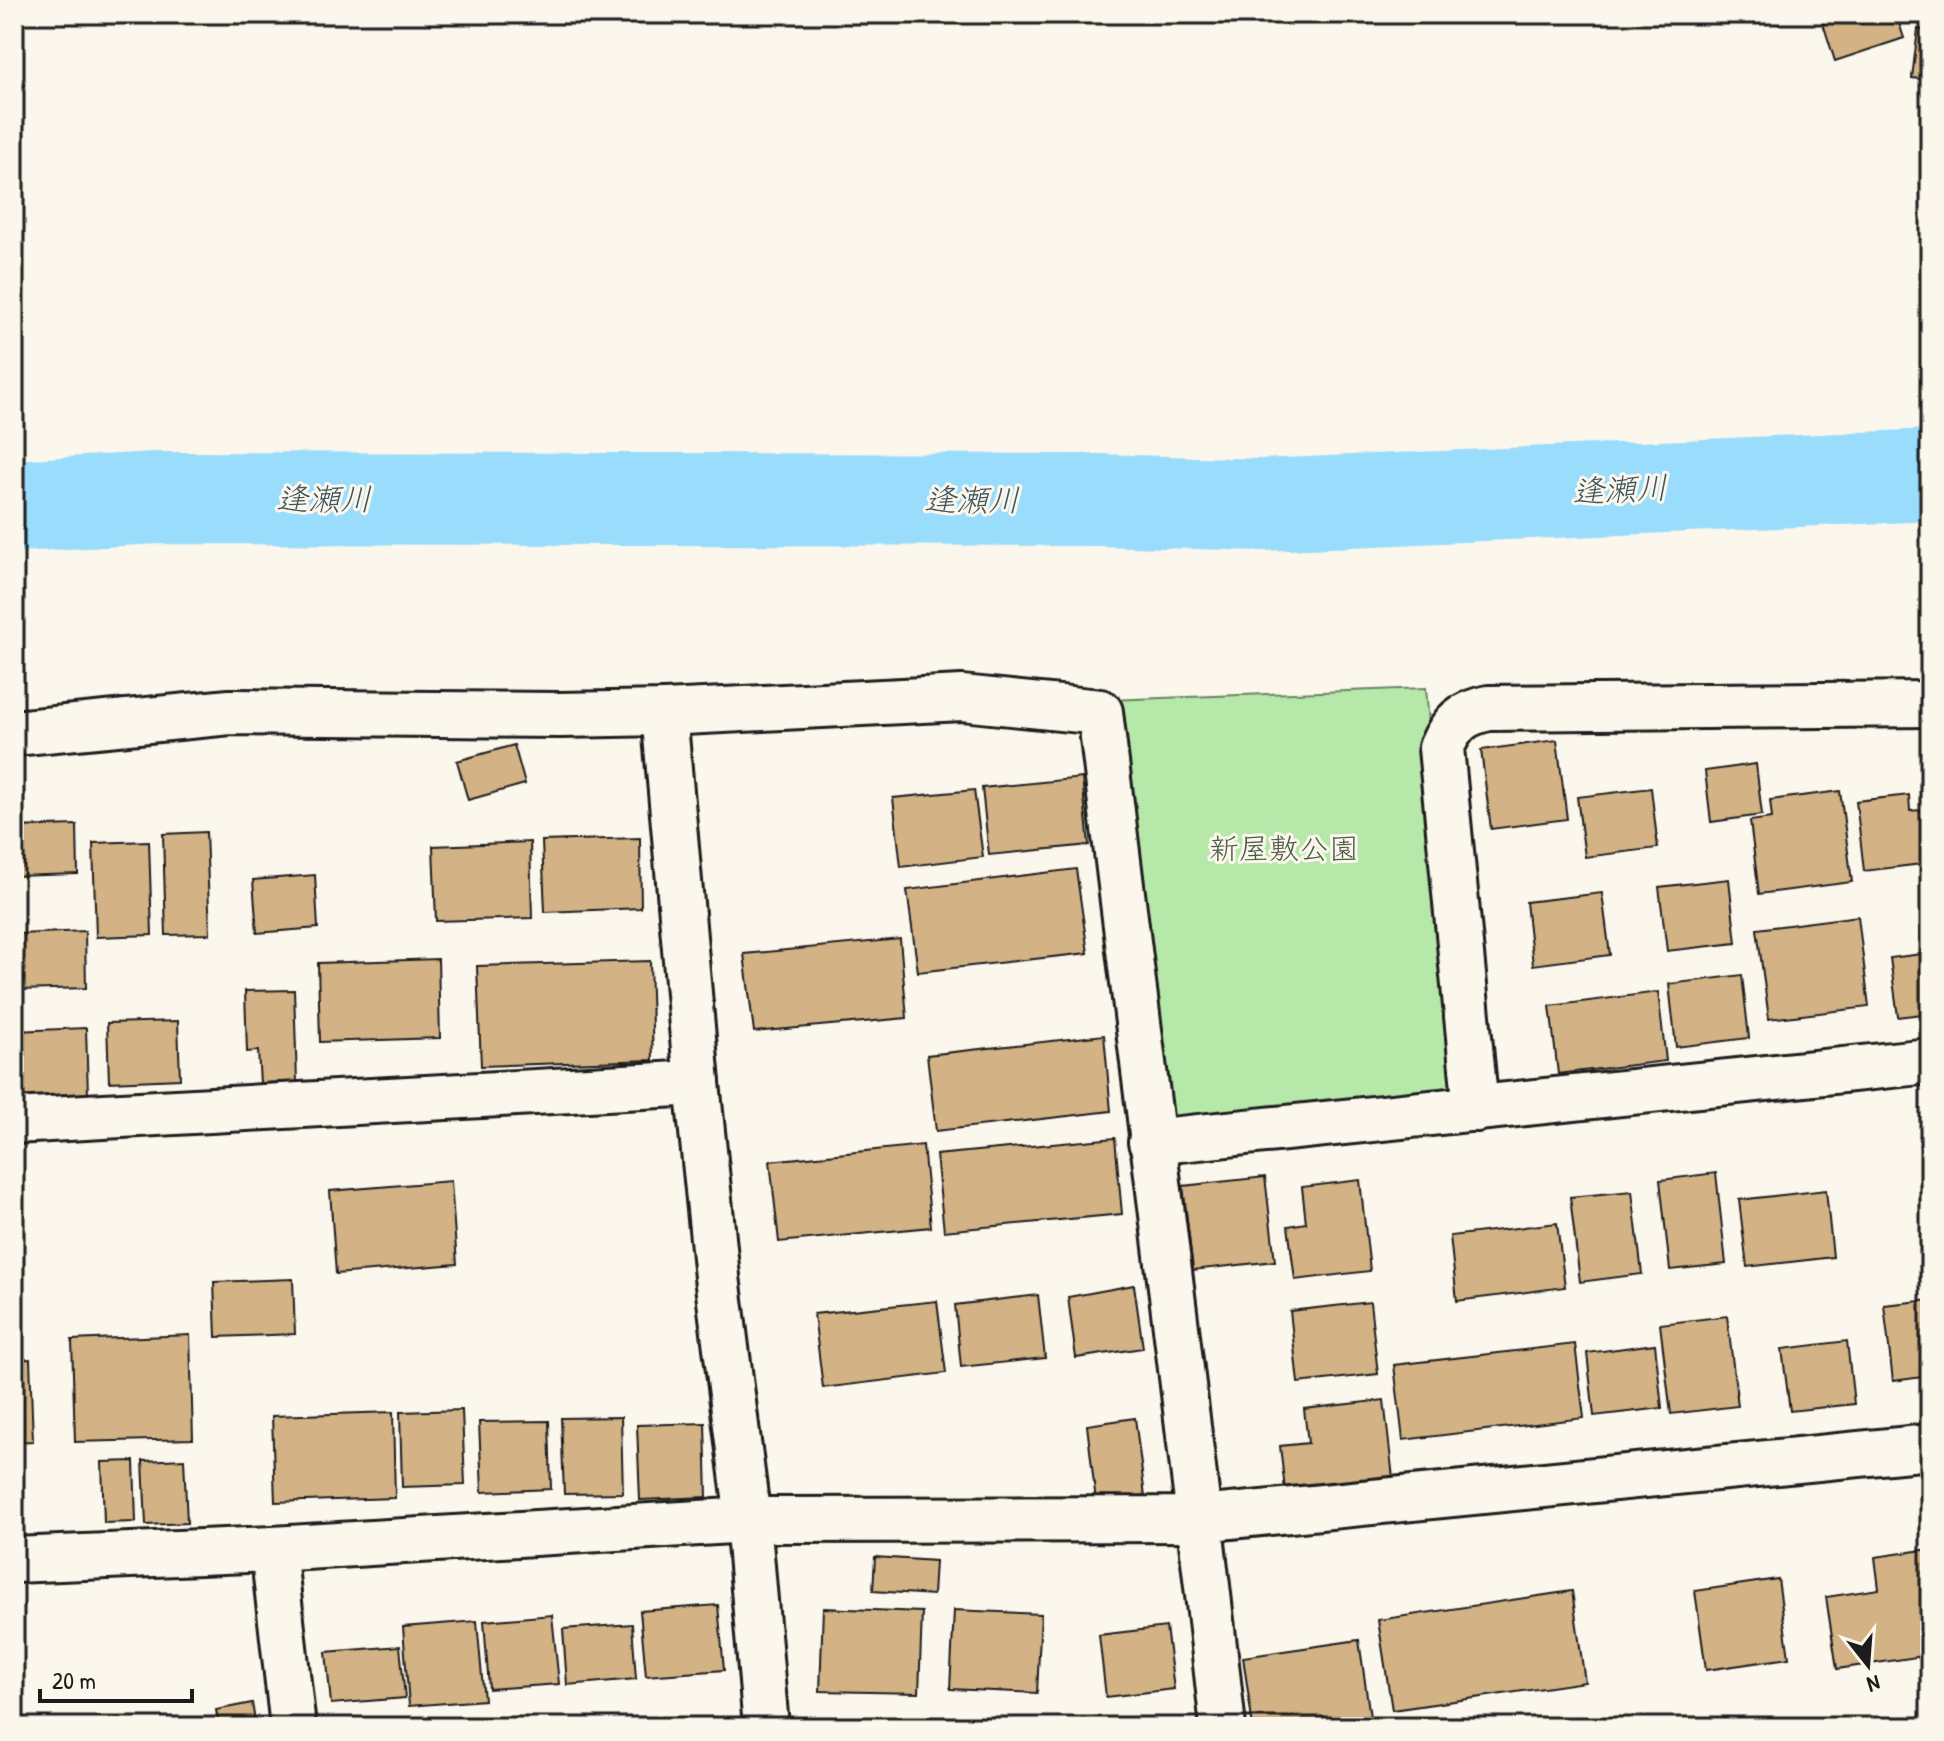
<svg xmlns="http://www.w3.org/2000/svg" width="1944" height="1741" font-family="'Patrick Hand','Klee One',sans-serif">
	<rect width="100%" height="100%" fill="#fbf7ec"/>
	<filter id="ink" filterUnits="userSpaceOnUse"><feTurbulence type="fractalNoise" baseFrequency=".0125" numOctaves="2"/><feDisplacementMap in="SourceGraphic" scale="16" xChannelSelector="R" yChannelSelector="G"/><feConvolveMatrix kernelMatrix="1 2 1 2 8 2 1 2 1" color-interpolation-filters="sRGB"/></filter>
	<g filter="url(#ink)">
		<polygon fill="#b6e9a9" stroke="#698262" stroke-width="2" points="1426,688 1461,1097 1162,1128 1109,700"/>
		<polygon fill="#99dcfb" stroke="#678fa2" stroke-width="2" points="65,459 355,501 14,551 14,462"/>
		<g fill="none" stroke-linecap="round" stroke-linejoin="round">
			<g stroke="#4e6975" stroke-width="2">
				<polyline points="14,469 65,467 273,497 277,501 273,505 14,543"/>
				<polyline points="14,479 64,477 204,497 207,502 204,505 14,533"/>
				<polyline points="14,491 63,489 122,498 125,502 121,506 14,521"/>
			</g>
			<polyline stroke="#99dcfb" stroke-width="92" points="14,506 156,498 1099,500 1262,505 1930,475"/>
		</g>
		<g fill="#d3b286" stroke="#1c1c1c" stroke-width="2">
			<polygon points="1820,14 1896,14 1904,38 1835,61"/>
			<polygon points="1918,29 1930,31 1930,80 1912,78"/>
			<polygon points="1557,740 1567,819 1491,829 1481,750"/>
			<polygon points="514,745 525,784 468,800 457,761"/>
			<polygon points="1756,764 1762,815 1711,822 1705,771"/>
			<polygon points="1082,778 1089,845 989,855 982,788"/>
			<polygon points="1651,788 1658,848 1585,857 1577,797"/>
			<polygon points="974,790 983,857 901,867 893,798"/>
			<polygon points="1840,791 1852,882 1759,894 1750,821 1772,818 1770,800"/>
			<polygon points="1909,795 1910,811 1930,809 1930,863 1864,871 1856,801"/>
			<polygon points="77,825 78,874 14,876 14,827"/>
			<polygon points="206,832 210,934 166,935 163,834"/>
			<polygon points="640,838 641,908 545,912 542,841"/>
			<polygon points="149,841 152,935 96,937 93,843"/>
			<polygon points="530,842 532,918 436,921 433,846"/>
			<polygon points="1076,869 1088,953 918,972 907,890"/>
			<polygon points="315,875 318,928 257,933 253,880"/>
			<polygon points="1729,879 1736,943 1667,951 1659,887"/>
			<polygon points="1602,893 1610,955 1533,965 1526,902"/>
			<polygon points="1858,916 1869,1007 1769,1019 1757,929"/>
			<polygon points="85,931 86,988 20,990 19,934"/>
			<polygon points="900,939 907,1018 754,1032 744,954"/>
			<polygon points="1930,953 1930,1013 1898,1017 1890,958"/>
			<polygon points="438,959 440,1038 320,1042 318,963"/>
			<polygon points="650,961 653,1060 481,1066 477,966"/>
			<polygon points="1742,975 1749,1038 1676,1047 1669,984"/>
			<polygon points="294,990 297,1082 260,1083 258,1051 247,1052 245,991"/>
			<polygon points="1658,992 1666,1061 1558,1074 1550,1006"/>
			<polygon points="178,1021 180,1079 109,1082 107,1023"/>
			<polygon points="86,1028 88,1095 15,1098 14,1031"/>
			<polygon points="1104,1035 1111,1111 936,1131 927,1055"/>
			<polygon points="1115,1138 1122,1214 944,1231 936,1155"/>
			<polygon points="923,1145 931,1227 779,1242 770,1161"/>
			<polygon points="1716,1173 1726,1264 1670,1270 1660,1180"/>
			<polygon points="1265,1177 1275,1261 1193,1270 1183,1186"/>
			<polygon points="1360,1180 1370,1271 1295,1280 1288,1226 1306,1223 1302,1187"/>
			<polygon points="451,1181 457,1264 336,1274 330,1191"/>
			<polygon points="1826,1190 1833,1257 1747,1267 1739,1200"/>
			<polygon points="1632,1191 1642,1274 1580,1282 1570,1197"/>
			<polygon points="1557,1223 1565,1287 1457,1301 1450,1236"/>
			<polygon points="293,1279 295,1334 216,1337 214,1282"/>
			<polygon points="1134,1285 1143,1348 1076,1358 1068,1297"/>
			<polygon points="1038,1295 1045,1358 961,1367 955,1305"/>
			<polygon points="1930,1300 1930,1376 1893,1381 1884,1305"/>
			<polygon points="937,1301 946,1373 823,1388 814,1314"/>
			<polygon points="1370,1302 1378,1374 1298,1383 1290,1311"/>
			<polygon points="1727,1316 1738,1406 1671,1414 1660,1324"/>
			<polygon points="190,1335 193,1439 75,1442 72,1340"/>
			<polygon points="1847,1341 1854,1404 1790,1411 1782,1349"/>
			<polygon points="1575,1344 1584,1418 1403,1440 1394,1365"/>
			<polygon points="1655,1344 1662,1408 1594,1416 1587,1353"/>
			<polygon points="30,1359 33,1441 14,1442 14,1360"/>
			<polygon points="1384,1400 1393,1478 1285,1490 1280,1446 1308,1443 1304,1409"/>
			<polygon points="462,1410 465,1485 402,1487 400,1412"/>
			<polygon points="393,1412 395,1498 275,1502 272,1416"/>
			<polygon points="621,1417 623,1493 564,1494 561,1418"/>
			<polygon points="1135,1418 1145,1496 1096,1501 1087,1425"/>
			<polygon points="549,1421 551,1489 482,1492 479,1422"/>
			<polygon points="705,1423 707,1497 640,1500 637,1425"/>
			<polygon points="184,1459 187,1523 146,1525 143,1461"/>
			<polygon points="134,1461 136,1522 104,1523 102,1462"/>
			<polygon points="1930,1549 1930,1655 1837,1669 1826,1597 1879,1589 1875,1557"/>
			<polygon points="875,1557 935,1561 933,1595 873,1591"/>
			<polygon points="1778,1579 1789,1658 1706,1670 1695,1591"/>
			<polygon points="1572,1591 1585,1682 1392,1710 1378,1620"/>
			<polygon points="718,1605 724,1670 646,1676 640,1611"/>
			<polygon points="823,1608 922,1612 919,1693 820,1691"/>
			<polygon points="954,1610 1041,1614 1037,1693 950,1689"/>
			<polygon points="552,1615 559,1684 489,1689 484,1621"/>
			<polygon points="477,1621 484,1700 409,1706 403,1627"/>
			<polygon points="632,1624 636,1679 567,1685 563,1629"/>
			<polygon points="1166,1627 1174,1689 1106,1697 1099,1635"/>
			<polygon points="1359,1640 1370,1717 1300,1727 1253,1727 1243,1657"/>
			<polygon points="400,1646 405,1698 331,1704 326,1652"/>
			<polygon points="252,1703 256,1727 219,1727 216,1710"/>
			<polygon points="478,1722 479,1727 414,1727"/>
		</g>
		<g fill="none" stroke-linecap="round" stroke-linejoin="round">
			<g stroke="#1c1c1c" stroke-width="50">
				<g id="minor">
					<polyline points="664,713 697,1083 717,1277 748,1520 766,1727"/>
					<path d="M14,733L230,712L560,715L664,713L962,698L1100,712C1140,1050 1186,1388 1223,1727"/>
					<path d="M1476,1109L1441,748C1452,723 1462,713 1489,708L1930,704"/>
					<polyline points="14,1121 697,1083"/>
					<polyline points="1151,1142 1930,1061"/>
					<polyline points="273,1549 293,1727"/>
					<polyline points="14,1560 273,1549 748,1520 1200,1519 1930,1447"/>
				</g>
			</g>
			<use href="#minor" stroke="#fbf7ec" stroke-width="44"/>
		</g>
	</g>
	<g text-anchor="middle" dominant-baseline="central" stroke-width="6" stroke-linejoin="round" paint-order="stroke">
		<g font-size="30" fill="#4a5a46" stroke="#fbf7ec">
			<text x="1284" y="848">新屋敷公園</text>
		</g>
		<g font-size="32" font-style="italic" fill="#42565f" stroke="#fbf7ec">
			<text transform="translate(1620 489) rotate(-3)">逢瀬川</text>
			<text x="324" y="498">逢瀬川</text>
			<text x="972" y="499">逢瀬川</text>
		</g>
	</g>
	<rect width="1944" height="1741" fill="none" stroke="#fbf7ec" stroke-width="48"/>
	<rect x="24" y="24" width="1896" height="1693" fill="none" stroke="#1c1c1c" stroke-width="3" filter="url(#ink)"/>
	<g transform="translate(1868 1665) rotate(163)" stroke="#fbf7ec" stroke-width="6" paint-order="stroke">
	<path d="M0-6L14 30L0 20L-14 30Z" fill="#1c1c1c"/>
	<text y="-12" font-size="22" font-weight="bold" text-anchor="middle" fill="#1c1c1c">N</text>
	</g>
	<path d="M40 1689v12h152v-12" fill="none" stroke="#1c1c1c" stroke-width="4"/>
	<text x="52" y="1689" font-size="24" fill="#1c1c1c" stroke="#fbf7ec" stroke-width="6" paint-order="stroke">20 m</text>
</svg>
